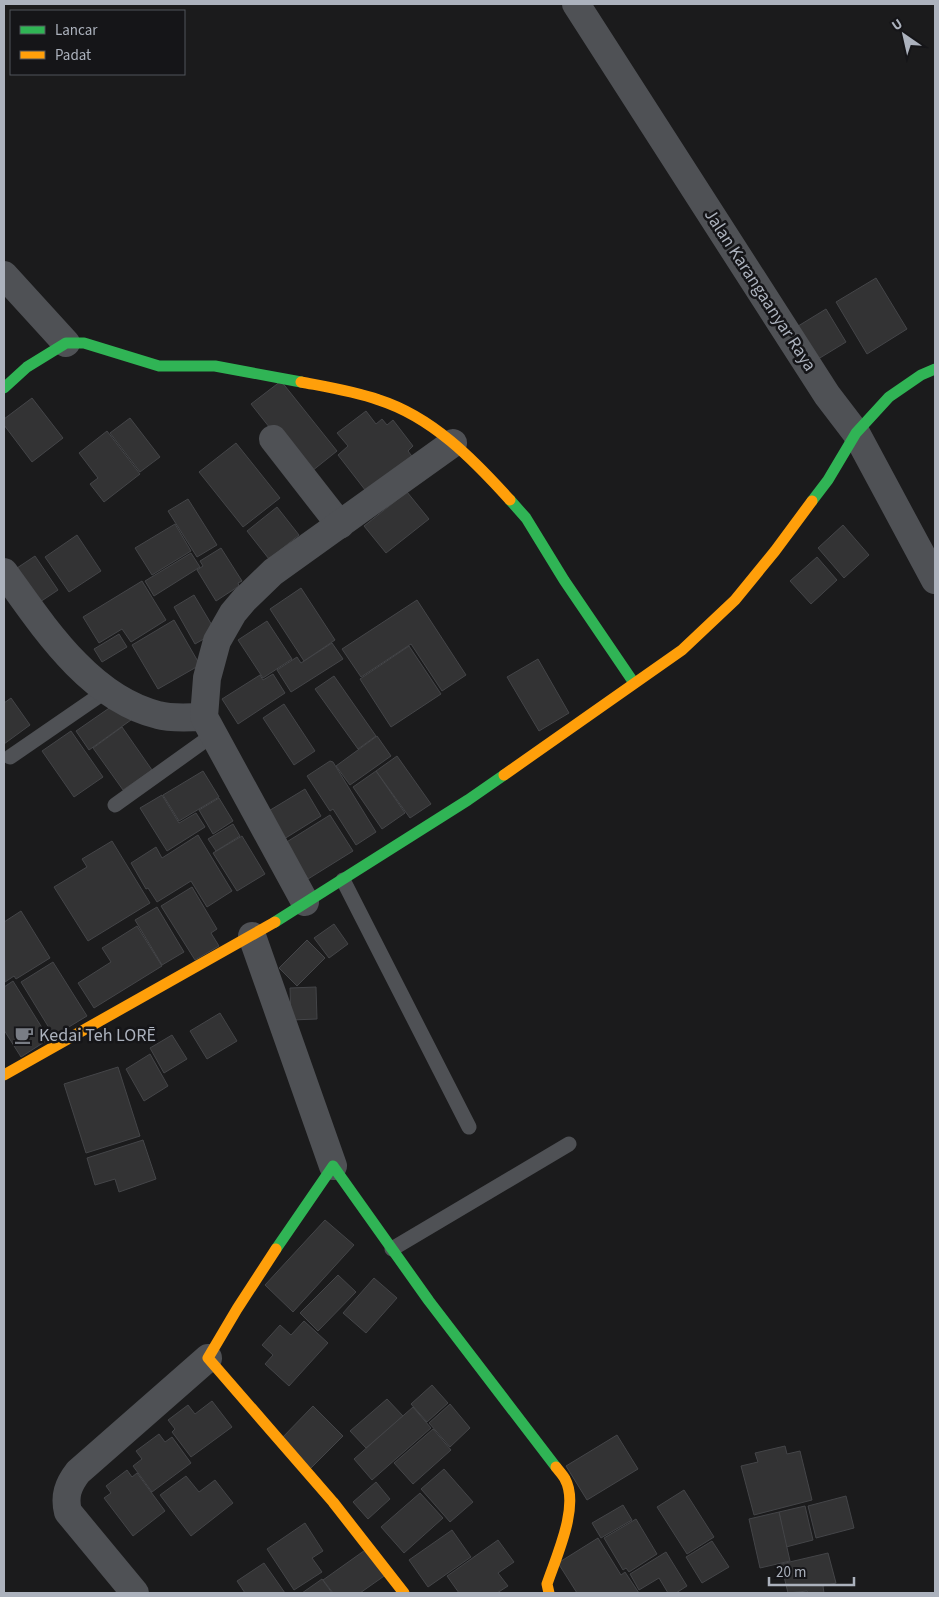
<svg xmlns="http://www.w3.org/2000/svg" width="939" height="1597" font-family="'Source Sans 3',sans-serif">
	<rect width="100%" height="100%" fill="#1b1b1c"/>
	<g fill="#333334" stroke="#444548">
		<polygon points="876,278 907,329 867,354 836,302"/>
		<polygon points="826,309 846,342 810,364 790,331"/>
		<polygon points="281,381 337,451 307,475 251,404"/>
		<polygon points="32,398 63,438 32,462 4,425 4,419"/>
		<polygon points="366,411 376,424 382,419 387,425 393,420 413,446 408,451 414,459 369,495 338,455 348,446 337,433"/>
		<polygon points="130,418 160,457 140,472 110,433"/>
		<polygon points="107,431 140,474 104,502 90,484 98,478 79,453"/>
		<polygon points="236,443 280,498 243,527 199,472"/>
		<polygon points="407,492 429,519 386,553 364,526"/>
		<polygon points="188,499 217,545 197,557 168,511"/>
		<polygon points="277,507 299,535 269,559 247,531"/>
		<polygon points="175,524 191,551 152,575 135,548"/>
		<polygon points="843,525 869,555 844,578 818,548"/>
		<polygon points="77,535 101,571 69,592 45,557"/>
		<polygon points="221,548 242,581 238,583 239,586 216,601 197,570 203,566 200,561"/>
		<polygon points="191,553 200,567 154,596 145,581"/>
		<polygon points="35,556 58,590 37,604 14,570"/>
		<polygon points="817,557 837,580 811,604 790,581"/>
		<polygon points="142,581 166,620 131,642 122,629 99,643 83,617"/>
		<polygon points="301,588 335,640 304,661 270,609"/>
		<polygon points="194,595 216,632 195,644 174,607"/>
		<polygon points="417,600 466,675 442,691 411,644 361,677 342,649"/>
		<polygon points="174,620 200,665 158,689 132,645"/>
		<polygon points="267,621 292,659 263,678 238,640"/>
		<polygon points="119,634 127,647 102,662 94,649"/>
		<polygon points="332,643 343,659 291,692 277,670 297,657 301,663"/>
		<polygon points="409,646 441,694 391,727 360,679"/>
		<polygon points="538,659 569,713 539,731 507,677"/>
		<polygon points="273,674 285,693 238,724 222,699 260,675 263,680"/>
		<polygon points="334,676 376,736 358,749 315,689"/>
		<polygon points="11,698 30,725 4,744 4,703"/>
		<polygon points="118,702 131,720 89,750 76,731"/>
		<polygon points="284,704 315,751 294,765 263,718"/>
		<polygon points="122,727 152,770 123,790 93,748"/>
		<polygon points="71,731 103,777 74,797 42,751"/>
		<polygon points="377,736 391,756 350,785 336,766"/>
		<polygon points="397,756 431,804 410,818 376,771"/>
		<polygon points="330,761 333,762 376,832 356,845 333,809 330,811 307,776"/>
		<polygon points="203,771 219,797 179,821 163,795"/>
		<polygon points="376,771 405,813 382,829 353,787"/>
		<polygon points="305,789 321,816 284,839 267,812"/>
		<polygon points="162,795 179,823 196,813 205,827 167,851 140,808"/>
		<polygon points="219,798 233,821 213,834 199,810"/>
		<polygon points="330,815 353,851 308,879 285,843"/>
		<polygon points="233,824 240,836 216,851 208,839"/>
		<polygon points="198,835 232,891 207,907 191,881 157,902 148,888 146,889 131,863 156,847 162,858"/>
		<polygon points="242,836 265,874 237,891 213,853"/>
		<polygon points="112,841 150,903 88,941 54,887 87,867 82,859"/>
		<polygon points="192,887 217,929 211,933 219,946 195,960 161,906"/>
		<polygon points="157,907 184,952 162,965 135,920"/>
		<polygon points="21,911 50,958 16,979 14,976 5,982 4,922"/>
		<polygon points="334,924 348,944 329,958 314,938"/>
		<polygon points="137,926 162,966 94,1008 78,983 111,962 102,948"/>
		<polygon points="307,940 325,958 297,986 279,968"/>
		<polygon points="53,962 87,1016 54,1036 21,982"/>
		<polygon points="13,981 49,1039 21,1057 4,1030 4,987"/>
		<polygon points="316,987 317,1019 291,1020 290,988"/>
		<polygon points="220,1013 237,1041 207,1059 190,1031"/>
		<polygon points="172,1035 187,1059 164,1073 150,1048"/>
		<polygon points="150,1054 168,1086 144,1101 126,1069"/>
		<polygon points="118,1067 140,1136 86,1153 64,1084"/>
		<polygon points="143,1140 156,1179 119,1192 115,1179 95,1185 87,1158"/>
		<polygon points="325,1220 354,1245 293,1312 265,1285"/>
		<polygon points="338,1275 356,1292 318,1331 300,1313"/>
		<polygon points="374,1278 397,1298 366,1333 343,1313"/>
		<polygon points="304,1321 328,1343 289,1386 265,1364 273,1355 262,1345 280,1325 291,1335"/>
		<polygon points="432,1385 448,1403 427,1422 411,1404"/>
		<polygon points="387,1399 403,1416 366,1448 350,1431"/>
		<polygon points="212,1401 232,1427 191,1457 172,1432 175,1429 168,1420 188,1405 195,1414"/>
		<polygon points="450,1404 470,1428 450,1447 429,1423"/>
		<polygon points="313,1406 343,1436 310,1469 280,1440"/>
		<polygon points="413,1407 431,1428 372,1480 354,1459"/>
		<polygon points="433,1429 451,1450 413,1484 394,1463"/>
		<polygon points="159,1434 165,1442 172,1437 191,1463 152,1492 133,1466 142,1459 136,1451"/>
		<polygon points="617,1435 638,1469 587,1500 566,1466"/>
		<polygon points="785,1446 787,1454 800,1451 812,1500 754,1515 741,1466 758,1462 755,1453"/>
		<polygon points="444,1469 473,1502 450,1522 421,1489"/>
		<polygon points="127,1470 132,1477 137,1473 165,1511 133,1536 104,1498 111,1493 106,1486"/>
		<polygon points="186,1476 199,1492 215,1480 233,1503 191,1536 160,1495"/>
		<polygon points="376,1482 390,1499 368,1519 353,1502"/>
		<polygon points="684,1490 714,1537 687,1554 657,1507"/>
		<polygon points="420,1493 443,1518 404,1553 381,1527"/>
		<polygon points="846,1496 854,1528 816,1538 808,1506"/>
		<polygon points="623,1505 632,1520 601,1538 592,1523"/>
		<polygon points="805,1506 813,1540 786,1547 779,1512"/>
		<polygon points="779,1512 790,1561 760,1568 749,1519"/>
		<polygon points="636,1519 657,1554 629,1572 626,1568 623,1570 604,1538"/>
		<polygon points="305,1523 323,1551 312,1558 322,1572 294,1590 267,1549"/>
		<polygon points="452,1530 471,1557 428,1587 409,1560"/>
		<polygon points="598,1538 621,1575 625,1572 639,1593 577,1593 558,1563"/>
		<polygon points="498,1540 514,1562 498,1573 508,1586 497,1593 459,1593 447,1576"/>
		<polygon points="712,1541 729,1567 702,1583 686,1557"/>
		<polygon points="368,1548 387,1574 360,1593 333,1593 323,1580"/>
		<polygon points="666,1552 687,1586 676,1593 668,1593 659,1578 639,1590 630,1574"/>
		<polygon points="828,1553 836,1583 823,1586 824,1593 808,1593 807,1591 788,1593 781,1564"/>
		<polygon points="264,1563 285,1593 245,1593 237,1581"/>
		<polygon points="322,1579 332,1593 302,1593"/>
	</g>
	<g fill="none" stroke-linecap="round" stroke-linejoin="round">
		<g stroke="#4f5155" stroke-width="15">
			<polyline points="10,757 106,691"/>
			<polyline points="115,805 214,734"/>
			<polyline points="343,880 469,1127"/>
			<polyline points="392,1249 569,1144"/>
		</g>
		<g stroke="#4f5155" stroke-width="28">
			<polyline points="576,4 827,395 856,433 935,580"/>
			<polyline points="4,275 66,343"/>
			<polyline points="273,439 340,525"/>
			<path d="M4,572C43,626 89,698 158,715C172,719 189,717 204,717"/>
			<polyline points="305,902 204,717 207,678 217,641 233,613 244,600 273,572 453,443"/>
			<polyline points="252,936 333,1166"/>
			<path d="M135,1593L68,1512C64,1496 68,1485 78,1472L208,1358"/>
		</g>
		<g stroke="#30b455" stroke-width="11">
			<polyline points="4,388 27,367 66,343 84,343 159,366 215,366 301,382"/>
			<polyline points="510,500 526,518 564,580 634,683"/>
			<polyline points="812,501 828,480 856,433 889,397 921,375 935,369"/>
			<polyline points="275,922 468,800 504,775"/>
			<polyline points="276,1249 333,1166 429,1301 556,1467"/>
		</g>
		<g stroke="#ff9f0a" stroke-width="11">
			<path d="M301,382C327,387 353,391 379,400C432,417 473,459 510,500"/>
			<polyline points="504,775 682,650 735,600 775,551 812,501"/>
			<polyline points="4,1075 275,922"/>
			<polyline points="276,1249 237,1309 208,1358 333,1502 404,1593"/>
			<path d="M549,1593L547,1584C556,1557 580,1506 565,1479C563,1475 559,1471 556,1467"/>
		</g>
	</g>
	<defs>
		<g id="cafe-bare" transform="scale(1.5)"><path d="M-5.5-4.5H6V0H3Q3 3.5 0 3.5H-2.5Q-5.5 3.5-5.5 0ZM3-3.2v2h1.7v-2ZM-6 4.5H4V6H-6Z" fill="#797d85" stroke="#151518" stroke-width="2.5" paint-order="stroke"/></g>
	</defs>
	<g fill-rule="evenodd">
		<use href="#cafe-bare" x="24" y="1035"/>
	</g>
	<g text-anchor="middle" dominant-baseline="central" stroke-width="5" stroke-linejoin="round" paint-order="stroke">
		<g font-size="18" fill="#acb2bd" stroke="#151518">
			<text transform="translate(760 290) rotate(57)">Jalan Karangaanyar Raya</text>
		</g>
		<g font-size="18" fill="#acb2bd" stroke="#151518" text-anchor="start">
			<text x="39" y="1035">Kedai Teh LORĒ</text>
		</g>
	</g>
	<rect width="939" height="1597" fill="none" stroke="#acb2bd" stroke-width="10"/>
	<rect x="10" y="10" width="175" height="65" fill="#151518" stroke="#51545a"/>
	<rect x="20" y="26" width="25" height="8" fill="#30b455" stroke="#51545a"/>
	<text x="55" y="35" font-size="15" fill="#acb2bd">Lancar</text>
	<rect x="20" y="51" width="25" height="8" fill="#ff9f0a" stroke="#51545a"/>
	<text x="55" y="60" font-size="15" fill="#acb2bd">Padat</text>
	<g transform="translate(904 35) rotate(326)" stroke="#151518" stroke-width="4" paint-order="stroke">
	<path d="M0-4L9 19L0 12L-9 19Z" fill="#acb2bd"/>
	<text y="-8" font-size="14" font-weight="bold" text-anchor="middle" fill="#acb2bd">U</text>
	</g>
	<path d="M769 1577v8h85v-8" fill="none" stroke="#acb2bd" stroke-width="2.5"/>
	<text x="776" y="1577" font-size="15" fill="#acb2bd" stroke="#151518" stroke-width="4" paint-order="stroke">20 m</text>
</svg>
